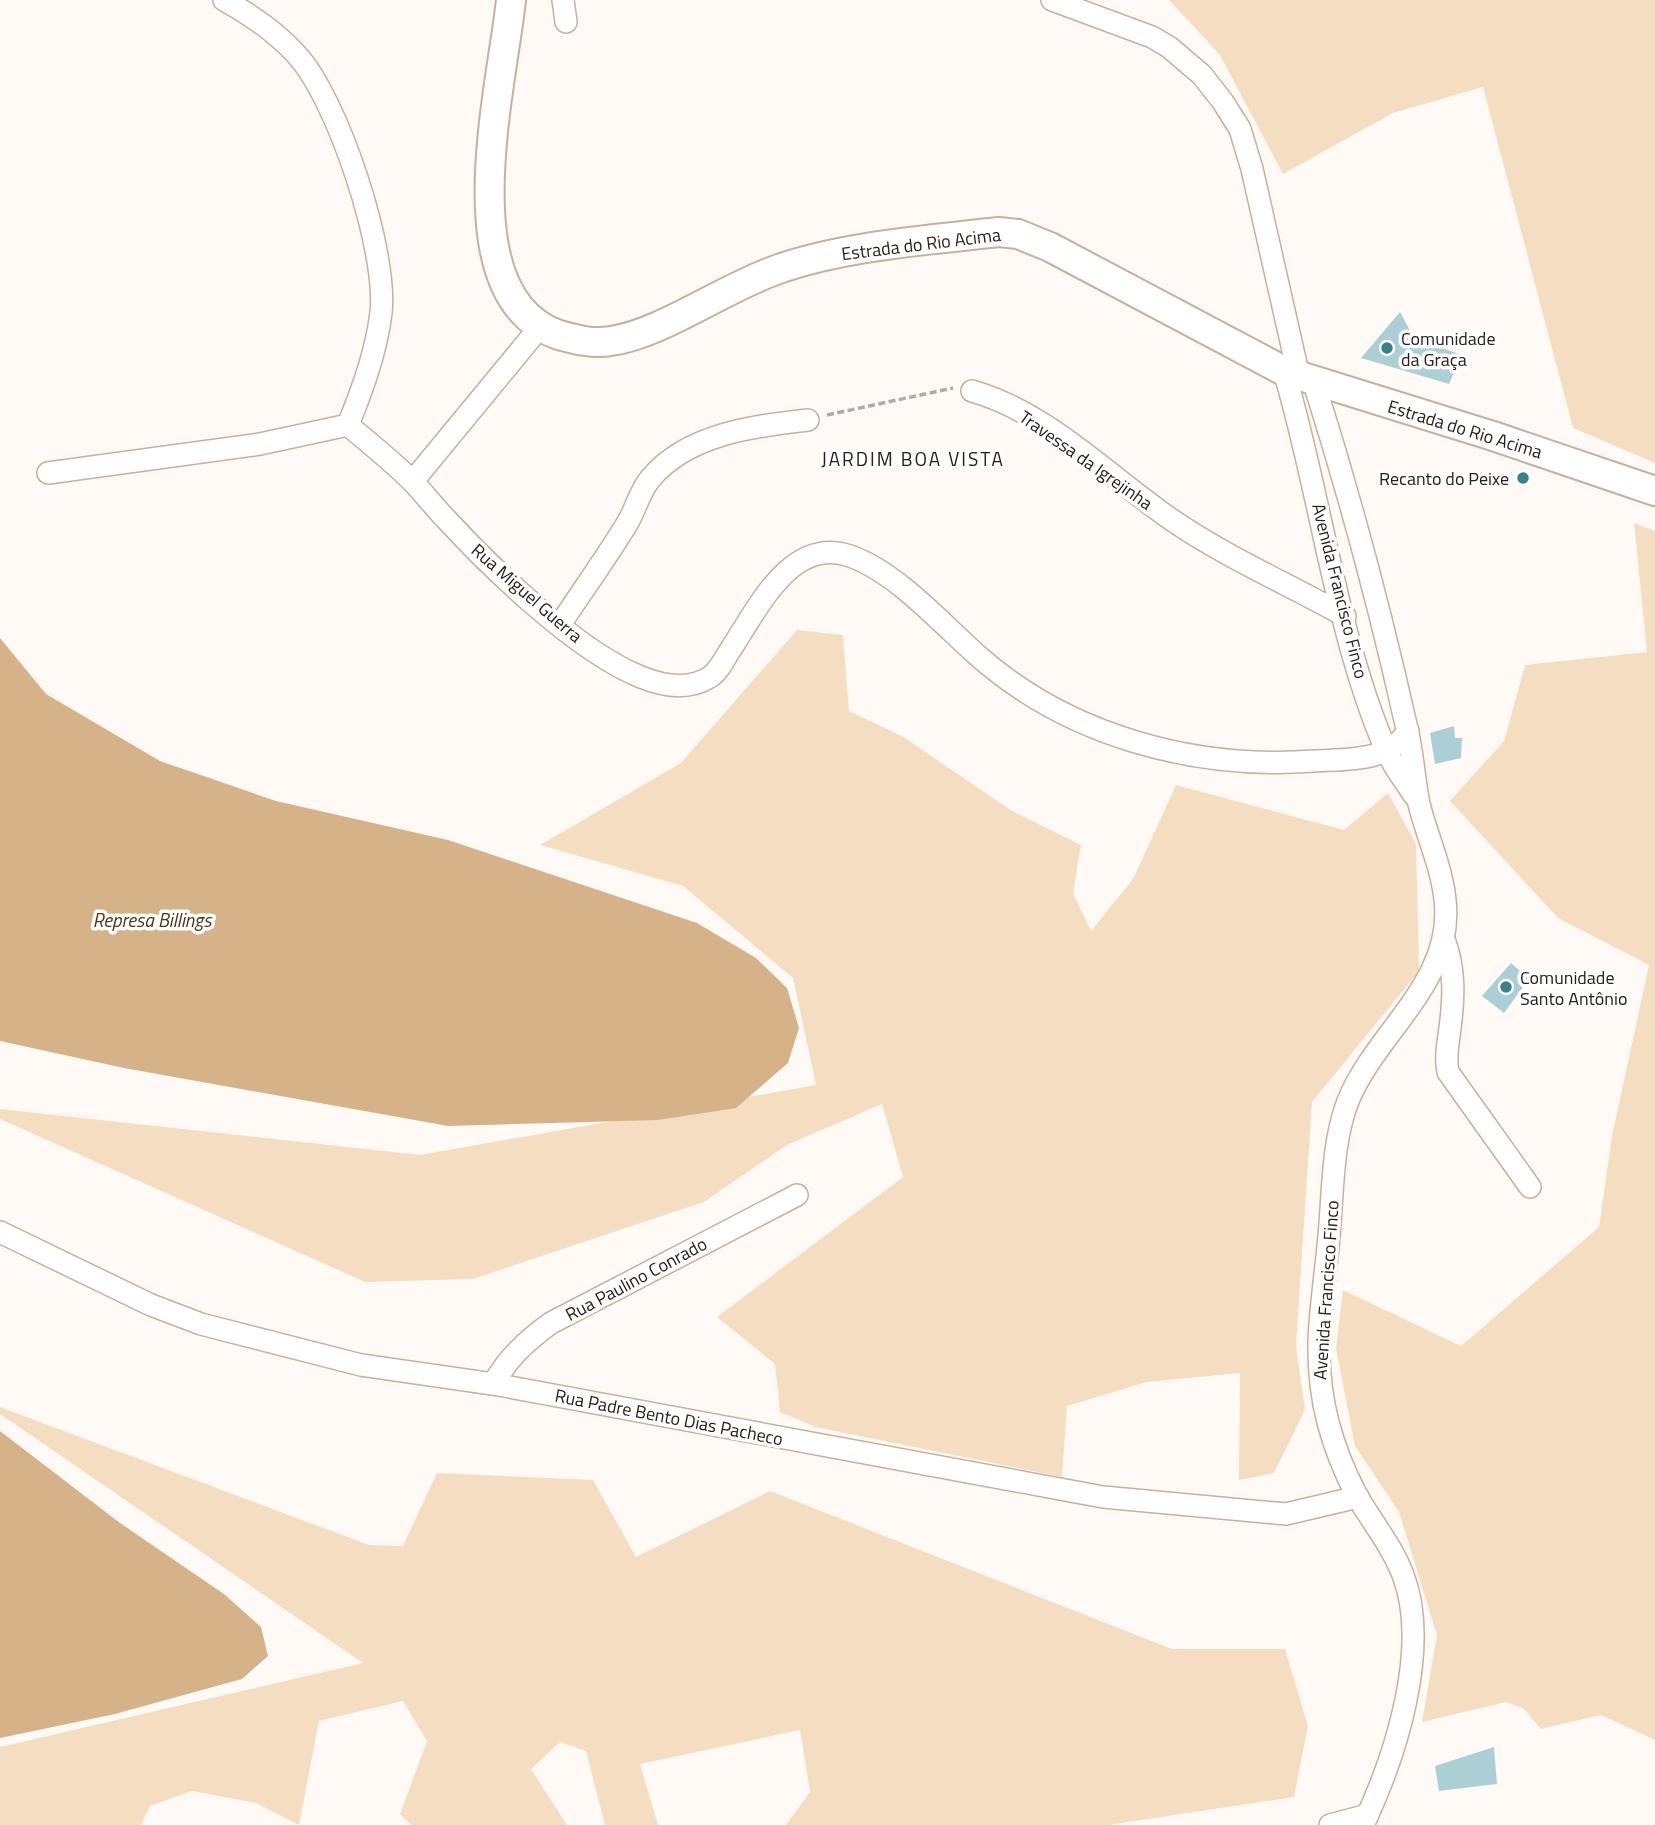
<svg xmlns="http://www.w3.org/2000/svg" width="1655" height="1825" font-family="'Titillium Web',sans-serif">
	<rect width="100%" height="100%" fill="#fffaf6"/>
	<g fill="#f5ddc1">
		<polygon points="1169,0 1655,0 1655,463 1573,428 1483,87 1393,113 1283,174 1220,55"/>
		<polygon points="1634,523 1655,531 1655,1740 1601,1715 1541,1729 1524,1709 1506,1702 1422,1722 1437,1635 1399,1512 1355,1446 1336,1349 1343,1290 1461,1346 1599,1227 1612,1136 1649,965 1558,918 1450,801 1504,741 1525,665 1647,652"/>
		<polygon points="797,630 843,635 849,711 902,736 1012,811 1081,845 1073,893 1091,931 1133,879 1176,785 1344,830 1388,793 1416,844 1419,971 1312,1102 1296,1346 1305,1410 1274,1473 1239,1480 1240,1373 1147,1382 1067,1406 1062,1477 815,1427 780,1412 775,1364 717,1317 903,1177 882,1104 787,1145 704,1202 473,1279 365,1282 0,1119 0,1109 420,1155 816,1085 793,978 683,886 540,845 681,763"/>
		<polygon points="0,1407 369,1545 403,1546 437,1473 593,1480 636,1557 770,1491 1172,1649 1285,1649 1308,1726 1294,1797 1109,1825 786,1825 810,1792 800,1730 640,1764 658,1825 605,1825 586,1751 560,1742 531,1769 567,1825 411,1825 400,1814 427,1741 403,1701 319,1721 299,1825 256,1803 192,1791 150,1806 141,1825 0,1825 0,1747 363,1663 0,1414"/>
	</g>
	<g fill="#d6b289">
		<polygon points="0,638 46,694 160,761 276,801 448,840 697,923 756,958 787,988 799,1028 788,1063 736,1108 658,1120 448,1126 124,1068 0,1041"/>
		<polygon points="0,1431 120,1523 224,1594 261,1627 268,1656 242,1679 115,1714 0,1738"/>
	</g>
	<g fill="#abcfd4">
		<polygon points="1400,312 1414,338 1462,355 1449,384 1361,358"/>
		<polygon points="1454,726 1455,738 1462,738 1461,758 1435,764 1430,733"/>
		<polygon points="1511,963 1529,979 1504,1013 1482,996"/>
		<polygon points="1494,1747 1497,1784 1439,1791 1435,1766"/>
	</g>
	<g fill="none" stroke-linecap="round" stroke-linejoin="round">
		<g stroke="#c6b19b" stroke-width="24">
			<g id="minor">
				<path d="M224,0C251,15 275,31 296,54C338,99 388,252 381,313C376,352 363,388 348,425"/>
				<polyline points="563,0 566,22"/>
				<polyline points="1052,0 1152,37 1169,47 1202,75 1223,102 1240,129 1252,169 1299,377"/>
				<path d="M1284,371C1321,495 1335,631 1386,750C1393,766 1405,781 1414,795"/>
				<path d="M1314,383C1350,496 1381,613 1407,729C1413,754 1414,779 1419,804C1427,836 1442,868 1445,900C1455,981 1376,1032 1348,1101C1332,1142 1333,1193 1329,1236C1326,1272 1320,1307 1319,1343C1318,1399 1331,1446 1357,1496C1372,1522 1392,1546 1403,1575C1431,1648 1395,1758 1363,1825"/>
				<path d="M972,391C1047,412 1109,477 1172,520C1226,557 1288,584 1345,616"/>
				<path d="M348,425C369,443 392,461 412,481C424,493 434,507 446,519C493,570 578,652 641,677C663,686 688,691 710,677C718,672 724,660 729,652C756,612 790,535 850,556C896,572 941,623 977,655C1068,736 1195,770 1314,761C1347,759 1389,762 1408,731"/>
				<polyline points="48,473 260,444 348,425"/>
				<polyline points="413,481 539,328"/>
				<path d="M560,625C582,591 607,557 628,522C636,508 640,491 650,479C687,434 754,426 808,420"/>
				<path d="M1445,942C1455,971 1454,998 1450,1028C1448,1044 1445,1057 1448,1072L1530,1187"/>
				<polyline points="0,1232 151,1305 201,1324 361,1365 493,1384 1103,1497 1286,1514 1358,1497"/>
				<path d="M493,1384C508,1358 526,1341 551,1323L797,1195"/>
				<polyline points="1330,1825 1368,1815"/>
			</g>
		</g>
		<g stroke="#c6b19b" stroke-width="32">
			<path id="major" d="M511,0C502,88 447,297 559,335C577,340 593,344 611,341C661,334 724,288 776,270C842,246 929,240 999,232L1018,234L1050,247L1284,371L1493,436L1655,491"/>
		</g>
		<polyline stroke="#b1aba5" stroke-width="3.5" stroke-dasharray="7 3.5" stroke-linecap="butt" points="827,415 953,388"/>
		<use href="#minor" stroke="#fff" stroke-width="21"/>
		<use href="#major" stroke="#fff" stroke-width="28"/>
	</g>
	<g fill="#3a818a" stroke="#fff" stroke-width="2.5">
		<circle cx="1387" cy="348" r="7"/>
		<circle cx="1523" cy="478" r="7"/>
		<circle cx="1506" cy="987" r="7"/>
	</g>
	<g text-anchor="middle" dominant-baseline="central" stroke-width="7" stroke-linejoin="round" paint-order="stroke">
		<g font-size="18" fill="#282018" stroke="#fff">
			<text transform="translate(921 244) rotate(-7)">Estrada do Rio Acima</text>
			<text transform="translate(1465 429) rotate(17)">Estrada do Rio Acima</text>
			<text transform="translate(1086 460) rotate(35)">Travessa da Igrejinha</text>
			<text transform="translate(1340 591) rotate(76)">Avenida Francisco Finco</text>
			<text transform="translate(527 593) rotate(41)">Rua Miguel Guerra</text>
			<text transform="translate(636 1279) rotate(-28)">Rua Paulino Conrado</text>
			<text transform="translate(1326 1290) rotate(-86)">Avenida Francisco Finco</text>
			<text transform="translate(669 1417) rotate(11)">Rua Padre Bento Dias Pacheco</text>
		</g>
		<g font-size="18" fill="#282018" stroke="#fff" text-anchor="start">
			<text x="1401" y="338">Comunidade<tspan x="1401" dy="21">da Graça</tspan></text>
			<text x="1509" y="478" text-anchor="end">Recanto do Peixe</text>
			<text x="1520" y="977">Comunidade<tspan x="1520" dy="21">Santo Antônio</tspan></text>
		</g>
		<g font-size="19" letter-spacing="2" fill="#282018" stroke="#fff">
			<text x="913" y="458">JARDIM BOA VISTA</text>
		</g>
		<g font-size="19" font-style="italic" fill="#4d3413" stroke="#fff">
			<text x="152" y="919">Represa Billings</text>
		</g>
	</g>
</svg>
